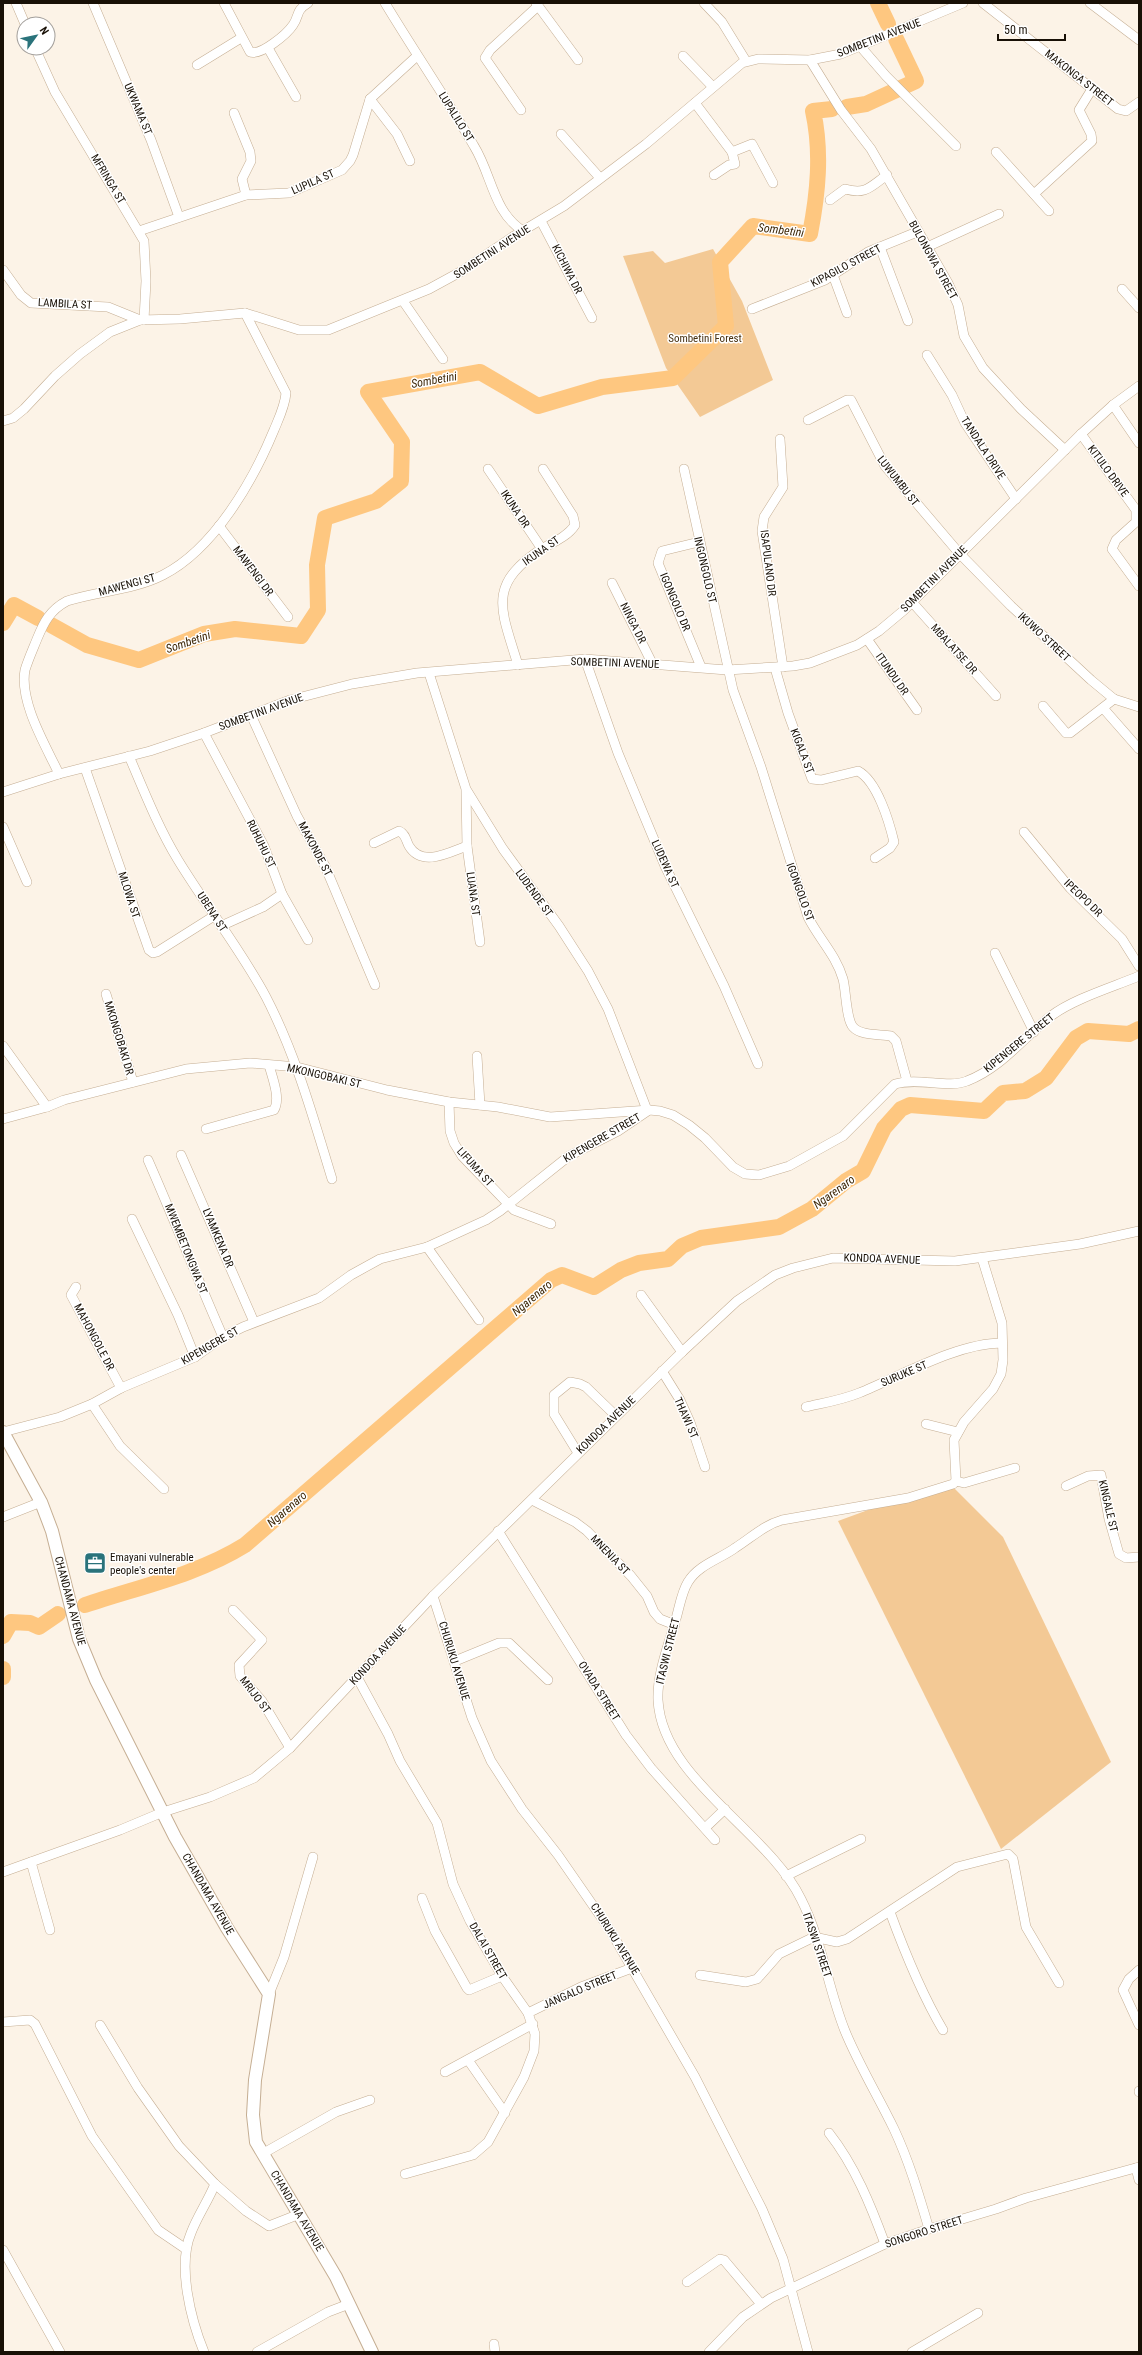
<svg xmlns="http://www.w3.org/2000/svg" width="1142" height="2355" font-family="'Roboto Condensed',sans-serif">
	<rect width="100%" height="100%" fill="#fcf3e7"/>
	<g fill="#f3c995">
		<polygon points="713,249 742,301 773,380 700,417 666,368 623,256 653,251 665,263"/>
		<polygon points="947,1481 1003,1537 1111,1762 1001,1849 838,1521"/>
	</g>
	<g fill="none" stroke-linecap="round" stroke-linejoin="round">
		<g stroke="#fec780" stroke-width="16">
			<polyline points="878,3 888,24"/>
			<polyline points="847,107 866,104 916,81 896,39"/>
			<polyline points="3,623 14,605 38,618"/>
			<path d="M51,625L87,645L139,660L204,634L235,629L301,636L318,610L317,565L325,518L376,501L401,481L402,442L368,392L480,372L538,406L602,387L673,378L726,326L720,262L753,226L810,234C818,193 822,152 813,111L832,109"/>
			<path d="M85,1605C138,1587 197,1575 245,1545L551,1280L562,1275L594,1287L621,1270L639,1263L668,1259L682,1246L701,1238L779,1227L812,1209L846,1181L863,1171L884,1128L901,1109L910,1105L984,1111L1003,1093L1025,1091L1046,1078L1076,1038L1088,1031L1129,1034L1139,1029"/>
			<polyline points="3,1636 11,1622 30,1623 39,1627 58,1614"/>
			<polyline points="3,1669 3,1677"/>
		</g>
		<g stroke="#c5ae93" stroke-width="10">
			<g id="street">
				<polyline points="16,3 25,24"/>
				<polyline points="93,3 151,140 179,217"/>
				<path d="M224,3L250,52C261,56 287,34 293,25C300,15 295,11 308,3"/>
				<path d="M385,3C414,51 446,98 474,146C492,175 493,212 523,231"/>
				<polyline points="536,3 578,60"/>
				<polyline points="704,3 722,22 746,61"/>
				<polyline points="983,3 1118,109 1126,111 1139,102"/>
				<polyline points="1090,3 1139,40"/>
				<polyline points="860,46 886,76 956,146"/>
				<polyline points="35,48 55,92 144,241 146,281 144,320"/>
				<polyline points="268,48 296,97"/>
				<polyline points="683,56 712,86"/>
				<polyline points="810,60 841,110 871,149 948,283 958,305 964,336 983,368 1021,409 1065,450"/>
				<polyline points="197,65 241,38"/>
				<polyline points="370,99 417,56"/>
				<polyline points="695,103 732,152 735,164 729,165 714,175"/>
				<polyline points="521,110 485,58 490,50 538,6"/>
				<polyline points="234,113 250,152 251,161 242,179 246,195"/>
				<polyline points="561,134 600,178"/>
				<polyline points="732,152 752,144 773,183"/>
				<polyline points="996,152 1049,211"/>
				<polyline points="1034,194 1092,141 1091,134 1079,110 1092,89"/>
				<path d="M830,200L845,189C866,195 870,187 887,175"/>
				<polyline points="541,221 592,318"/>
				<polyline points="139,231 246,195 289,193 342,170 350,161 353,155 370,99 397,134 410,161"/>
				<polyline points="880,247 908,321"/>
				<polyline points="927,247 999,214"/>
				<polyline points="3,270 21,295 31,303 108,307 140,320"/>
				<polyline points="833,275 847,313"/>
				<polyline points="1122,289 1139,308"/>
				<polyline points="403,301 443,359"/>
				<polyline points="752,309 825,280 868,252 917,232"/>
				<polyline points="927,355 952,395 965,423 1016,499"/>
				<polyline points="1113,405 1139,443"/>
				<polyline points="808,420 847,400 851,400 885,466 959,553 1011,606 1091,680 1114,699 1139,707"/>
				<polyline points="3,421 13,418 24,409 55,376 80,354 110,332 140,320 180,319 245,313 299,330 328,330 429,289 462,271 514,236 564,206 646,144 742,63 758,59 810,60 841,54 963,3"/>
				<polyline points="1081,434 1136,510 1136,522 1116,540 1112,549 1139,586"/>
				<polyline points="780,439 783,487 764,517 762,531 783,667"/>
				<polyline points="488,469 542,549"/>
				<path d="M684,469L733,690L761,767L808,917C819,939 836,955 843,979C846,990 846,1019 853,1027C861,1036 880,1034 891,1036L896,1041L907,1081"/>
				<polyline points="219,526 288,617"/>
				<polyline points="699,542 662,551 658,563 701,667"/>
				<polyline points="612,583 652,663"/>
				<polyline points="912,602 996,696"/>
				<polyline points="867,639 917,710"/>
				<polyline points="585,659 618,753 665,866 724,986 758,1064"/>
				<path d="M518,665C501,609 486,585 543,548C554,542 568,536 575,525L573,516L543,469"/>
				<path d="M775,668L788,713L812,779L821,780L858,771C877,781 889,821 894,842L890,848L875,858"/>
				<polyline points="429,673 466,789 503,849 559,926 588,971 608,1009 647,1110"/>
				<polyline points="1043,706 1066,733 1070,733 1114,699"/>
				<polyline points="1103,708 1139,749"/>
				<polyline points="251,715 297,816 325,866 375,985"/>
				<polyline points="204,733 264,846 282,894 263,907 221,926"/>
				<path d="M129,756C144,791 158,827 178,860C206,906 241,950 266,997C296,1055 313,1117 332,1179"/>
				<polyline points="85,768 149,950 153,953 157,952 214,916"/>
				<path d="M59,774C46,746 19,702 25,670C28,660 33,649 37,639C44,622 50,610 67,601C98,591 134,590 163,575C214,549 253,481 274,430C279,418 285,406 286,393L245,313"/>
				<polyline points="466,791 467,846 480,942"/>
				<polyline points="3,792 59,774 150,751 204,733 290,700 352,684 417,673 585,659 727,670 793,666 810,663 857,645 879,631 903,611 1081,434 1113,405 1139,386"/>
				<polyline points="3,827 27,882"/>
				<polyline points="1024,832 1070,888 1122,939 1139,966"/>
				<path d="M374,843L399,831C406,834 406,841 409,846C422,868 450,852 467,846"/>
				<polyline points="282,894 308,940"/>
				<polyline points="995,953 1034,1032"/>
				<polyline points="106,994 133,1082"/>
				<polyline points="3,1046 47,1107"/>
				<polyline points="477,1056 480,1105"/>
				<polyline points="449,1102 450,1131 454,1143 462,1156 514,1210 551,1224"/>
				<polyline points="3,1119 47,1107 64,1100 186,1069 250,1063 297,1067 387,1090 449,1102 498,1107 550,1117 649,1110"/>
				<path d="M206,1129L274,1110C281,1098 272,1077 269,1065"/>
				<polyline points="181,1155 254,1322"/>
				<path d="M148,1160C174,1219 197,1278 223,1337"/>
				<polyline points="132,1219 178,1315 195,1357"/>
				<polyline points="427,1247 479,1320"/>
				<polyline points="76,1287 71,1295 121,1388"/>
				<polyline points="641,1295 682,1352"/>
				<polyline points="662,1371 680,1400 690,1422 705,1467"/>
				<polyline points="92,1404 120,1446 164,1489"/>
				<path d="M806,1407C823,1403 842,1400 859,1393C901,1376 957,1343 1002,1343"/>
				<polyline points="926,1424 958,1432"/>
				<path d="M3,1432L60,1417L92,1404L121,1388L195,1357L223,1337L243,1327L319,1298L351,1275L380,1259L427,1247L486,1220L500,1211L569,1156L618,1131L649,1110L660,1111L673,1115L689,1125L705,1138L733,1167L745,1174L759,1175L789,1166L843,1136L895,1084C919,1077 948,1089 967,1081C1001,1068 1023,1038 1051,1016C1073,999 1113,987 1139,976"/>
				<polyline points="578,1453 554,1414 554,1395 570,1382 580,1384 586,1387 616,1416"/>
				<polyline points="956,1481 964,1483 1015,1468"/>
				<polyline points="1066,1486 1088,1476 1101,1475 1109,1519 1119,1554 1126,1558 1139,1557"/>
				<polyline points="532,1500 575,1522 587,1531 631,1576 647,1596 654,1612 660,1619 675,1625"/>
				<polyline points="3,1517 41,1502"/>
				<polyline points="498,1531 626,1735 651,1768 715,1840"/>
				<polyline points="433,1596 472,1718 491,1761 522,1809 558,1855 610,1930 695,2077 762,2209 783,2259 808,2352"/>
				<polyline points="233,1610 262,1640 239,1665 240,1676 262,1701 290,1748"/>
				<polyline points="455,1661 499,1643 509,1643 548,1680"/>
				<polyline points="357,1677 388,1734 400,1761 437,1823 453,1884 470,1921 502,1976 528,2013 535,2034 534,2051 524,2077 488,2142 473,2155 405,2174"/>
				<polyline points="705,1828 725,1809"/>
				<polyline points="31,1862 50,1930"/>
				<polyline points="3,1872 120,1830 163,1812 210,1797 254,1778 290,1748 433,1596 682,1352 737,1301 775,1275 793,1268 833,1258 955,1261 1080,1244 1139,1231"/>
				<polyline points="786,1876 861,1839"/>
				<polyline points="422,1898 435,1931 467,1988 469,1990 502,1976"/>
				<path d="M890,1912C905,1953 921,1993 943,2030"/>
				<polyline points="1139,1970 1129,1979 1123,1990 1139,2025"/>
				<polyline points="700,1975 746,1982 757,1979 779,1954 814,1937 837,1942 847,1939 957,1867 1008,1854 1013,1859 1026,1927 1059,1983"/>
				<polyline points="269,1994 284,1957 313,1857"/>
				<polyline points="528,2013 581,1987 632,1968"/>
				<polyline points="3,2022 30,2020 35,2024 92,2136 158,2230 186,2249"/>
				<polyline points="100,2025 138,2088 179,2146 215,2184 246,2211 269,2226 297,2215"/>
				<polyline points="468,2060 505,2113"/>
				<polyline points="445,2072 533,2024"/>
				<polyline points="1139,2091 1139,2092"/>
				<path d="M829,2133C855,2166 871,2206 885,2244"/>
				<polyline points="262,2154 336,2112 370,2100"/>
				<polyline points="1136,2168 1139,2180"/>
				<path d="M929,2229C919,2195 909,2161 894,2129C878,2096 859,2065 845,2031C828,1989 822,1940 801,1899C768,1831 662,1779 658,1700C657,1674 668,1647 675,1622C679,1610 681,1593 688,1582C698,1565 720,1559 735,1548C751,1538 764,1525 782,1520L908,1498L953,1484L956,1481L954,1440L964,1422L993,1389L1001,1374L1003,1360L1002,1323L982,1258"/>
				<polyline points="3,2250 60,2352"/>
				<polyline points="687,2282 720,2259 724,2260 761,2304"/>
				<polyline points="494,2344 495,2352"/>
				<path d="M204,2352C191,2320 177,2266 191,2233C197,2217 208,2201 215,2184"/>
				<polyline points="257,2352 328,2312 349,2304"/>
				<polyline points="709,2352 743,2317 771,2298 885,2244 929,2229 996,2209 1026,2198 1139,2167"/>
				<polyline points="912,2352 978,2313"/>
			</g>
		</g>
		<g stroke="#c5ae93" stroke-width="14">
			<polyline id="secondary" points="3,1432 41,1502 52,1531 79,1639 96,1680 175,1837 227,1928 269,1994 255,2080 253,2115 256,2142 336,2277 372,2352"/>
		</g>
		<use href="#street" stroke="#fff" stroke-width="9"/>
		<use href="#secondary" stroke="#fff" stroke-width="12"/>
	</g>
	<defs>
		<g id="office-square" transform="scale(1.15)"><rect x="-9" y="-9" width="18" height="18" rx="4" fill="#2a737b" stroke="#fff"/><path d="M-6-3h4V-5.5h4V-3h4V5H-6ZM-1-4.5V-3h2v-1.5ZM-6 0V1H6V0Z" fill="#fff"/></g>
	</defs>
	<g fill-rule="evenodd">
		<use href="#office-square" x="95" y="1563"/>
	</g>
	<g text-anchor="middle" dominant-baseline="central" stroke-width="3" stroke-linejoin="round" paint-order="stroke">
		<g font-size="11" fill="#181006" stroke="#fff">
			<text transform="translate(879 38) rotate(-21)">SOMBETINI AVENUE</text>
			<text transform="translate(1079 78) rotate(38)">MAKONGA STREET</text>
			<text transform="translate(138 109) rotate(67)">UKWAMA ST</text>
			<text transform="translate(456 117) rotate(58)">LUPALILO ST</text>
			<text transform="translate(108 179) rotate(59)">MFRINGA ST</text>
			<text transform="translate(313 182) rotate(-24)">LUPILA ST</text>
			<text transform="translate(492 252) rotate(-33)">SOMBETINI AVENUE</text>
			<text transform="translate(933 260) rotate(61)">BULONGWA STREET</text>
			<text transform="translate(846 266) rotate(-28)">KIPAGILO STREET</text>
			<text transform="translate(567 269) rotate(63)">KICHIWA DR</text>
			<text transform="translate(65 304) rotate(3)">LAMBILA ST</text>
			<text transform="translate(983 448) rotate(57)">TANDALA DRIVE</text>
			<text transform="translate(1108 471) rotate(54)">KITULO DRIVE</text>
			<text transform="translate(898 481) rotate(52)">LUWUMBU ST</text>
			<text transform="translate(515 509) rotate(56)">IKUNA DR</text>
			<text transform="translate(541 551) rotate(-35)">IKUNA ST</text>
			<text transform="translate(768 563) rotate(83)">ISAPULANO DR</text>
			<text transform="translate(705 570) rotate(77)">INGONGOLO ST</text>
			<text transform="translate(253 571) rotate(53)">MAWENGI DR</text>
			<text transform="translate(934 579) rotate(-45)">SOMBETINI AVENUE</text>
			<text transform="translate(127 585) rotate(-15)">MAWENGI ST</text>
			<text transform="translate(675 602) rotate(67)">IGONGOLO DR</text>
			<text transform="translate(633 623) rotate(63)">NINGA DR</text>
			<text transform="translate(1044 637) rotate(43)">IKUWO STREET</text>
			<text transform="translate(954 649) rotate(48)">MBALATSE DR</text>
			<text transform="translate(615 663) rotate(2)">SOMBETINI AVENUE</text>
			<text transform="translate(892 674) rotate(55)">ITUNDU DR</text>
			<text transform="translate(261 712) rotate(-20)">SOMBETINI AVENUE</text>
			<text transform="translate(802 751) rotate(69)">KIGALA ST</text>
			<text transform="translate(261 844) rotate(64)">RUHUHU ST</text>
			<text transform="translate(315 849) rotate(62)">MAKONDE ST</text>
			<text transform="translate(665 864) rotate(66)">LUDEWA ST</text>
			<text transform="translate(800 892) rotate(70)">IGONGOLO ST</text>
			<text transform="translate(534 893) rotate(54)">LUDENDE ST</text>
			<text transform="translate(473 894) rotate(82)">LUANA ST</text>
			<text transform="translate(129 895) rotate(72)">MLOWA ST</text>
			<text transform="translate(1083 898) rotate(44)">IPEOPO DR</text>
			<text transform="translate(212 912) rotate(57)">UBENA ST</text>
			<text transform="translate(119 1038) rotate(73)">MKONGOBAKI DR</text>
			<text transform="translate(1019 1043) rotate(-39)">KIPENGERE STREET</text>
			<text transform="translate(324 1076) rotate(13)">MKONGOBAKI ST</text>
			<text transform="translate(602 1138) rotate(-30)">KIPENGERE STREET</text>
			<text transform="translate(475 1167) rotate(48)">LIFUMA ST</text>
			<text transform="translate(218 1238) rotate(67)">LYAMKENA DR</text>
			<text transform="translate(186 1249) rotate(68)">MWEMBETONGWA ST</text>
			<text transform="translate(882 1259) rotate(2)">KONDOA AVENUE</text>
			<text transform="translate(94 1337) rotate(62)">MAHONGOLE DR</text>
			<text transform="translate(210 1346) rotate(-30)">KIPENGERE ST</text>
			<text transform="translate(904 1374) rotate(-23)">SURUKE ST</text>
			<text transform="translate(686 1418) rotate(66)">THAWI ST</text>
			<text transform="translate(606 1425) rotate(-44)">KONDOA AVENUE</text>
			<text transform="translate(1108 1506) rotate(77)">KINGALE ST</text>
			<text transform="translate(610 1555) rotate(46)">MNENIA ST</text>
			<text transform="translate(70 1601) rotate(75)">CHANDAMA AVENUE</text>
			<text transform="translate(668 1651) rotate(-76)">ITASWI STREET</text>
			<text transform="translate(378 1655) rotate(-47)">KONDOA AVENUE</text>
			<text transform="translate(454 1661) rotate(73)">CHURUKU AVENUE</text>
			<text transform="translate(599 1691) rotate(58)">OVADA STREET</text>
			<text transform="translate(255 1695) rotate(53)">MRIJO ST</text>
			<text transform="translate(208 1894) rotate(60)">CHANDAMA AVENUE</text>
			<text transform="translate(615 1939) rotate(58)">CHURUKU AVENUE</text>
			<text transform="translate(817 1945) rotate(71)">ITASWI STREET</text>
			<text transform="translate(488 1951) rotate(60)">DALAI STREET</text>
			<text transform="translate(580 1990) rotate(-23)">JANGALO STREET</text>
			<text transform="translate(297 2211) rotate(59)">CHANDAMA AVENUE</text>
			<text transform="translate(924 2232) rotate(-18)">SONGORO STREET</text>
		</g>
		<g font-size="11" fill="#463011" stroke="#fff">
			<text x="705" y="338">Sombetini Forest</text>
		</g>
		<g font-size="11" fill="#181006" stroke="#fff" text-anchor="start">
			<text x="110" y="1557">Emayani vulnerable<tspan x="110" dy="13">people's center</tspan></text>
		</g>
		<g font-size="12" font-style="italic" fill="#3e2808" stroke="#fff">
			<text transform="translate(781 230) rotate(7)">Sombetini</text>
			<text transform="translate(434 380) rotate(-10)">Sombetini</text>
			<text transform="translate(188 642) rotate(-19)">Sombetini</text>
			<text transform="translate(834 1192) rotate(-36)">Ngarenaro</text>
			<text transform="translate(532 1298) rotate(-40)">Ngarenaro</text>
			<text transform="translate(287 1509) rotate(-41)">Ngarenaro</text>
		</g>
	</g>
	<rect width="1142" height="2355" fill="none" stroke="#181006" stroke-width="8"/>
	<g transform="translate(36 36) rotate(57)"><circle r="19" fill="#ffffff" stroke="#a39f9b"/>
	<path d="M0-3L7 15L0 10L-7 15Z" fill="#2a737b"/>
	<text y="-6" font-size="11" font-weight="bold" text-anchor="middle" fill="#181006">N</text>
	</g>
	<path d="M998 34v6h67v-6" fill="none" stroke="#181006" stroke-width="2"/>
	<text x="1004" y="34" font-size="12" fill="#181006" stroke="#ffffff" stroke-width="3" paint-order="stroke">50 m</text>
</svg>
